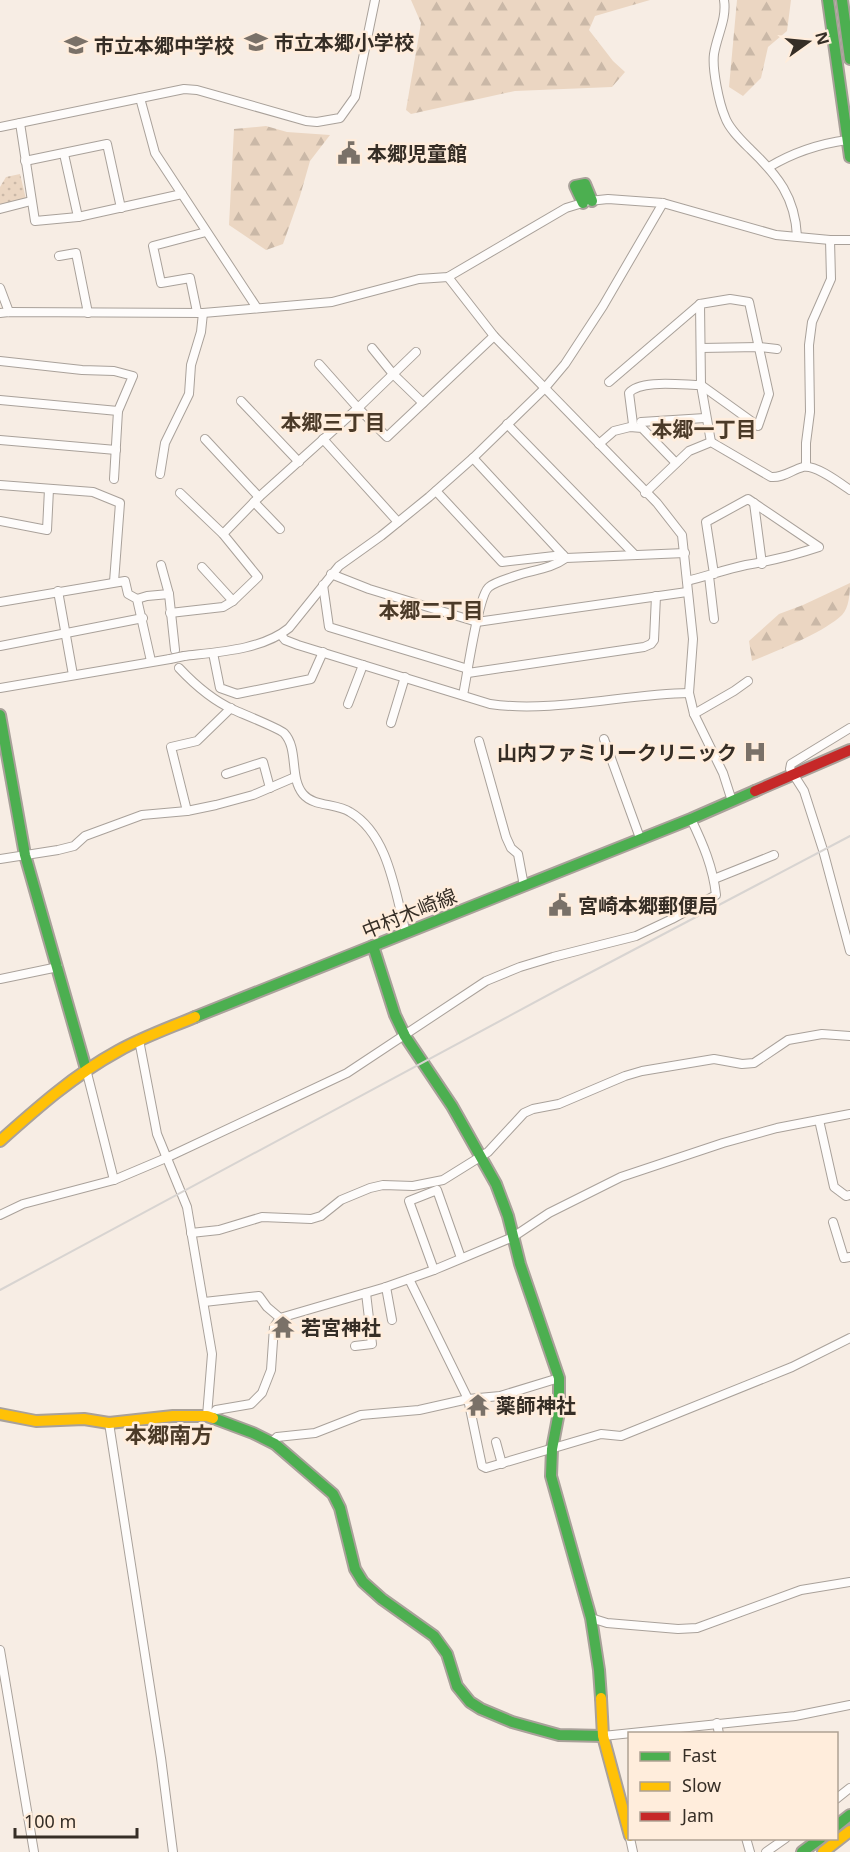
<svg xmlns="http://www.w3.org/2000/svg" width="850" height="1852" font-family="'Noto Sans','Noto Sans JP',sans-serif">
	<defs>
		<pattern id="forest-firs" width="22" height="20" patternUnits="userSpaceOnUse" patternTransform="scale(1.5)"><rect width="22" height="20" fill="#ebd6c2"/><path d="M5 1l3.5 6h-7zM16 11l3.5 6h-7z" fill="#cab8a7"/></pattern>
		<pattern id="park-dots" width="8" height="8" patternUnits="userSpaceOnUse" patternTransform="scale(1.5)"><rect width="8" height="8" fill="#ebd6c2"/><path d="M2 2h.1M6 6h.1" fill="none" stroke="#cab8a7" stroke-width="1.8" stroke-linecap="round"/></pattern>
	</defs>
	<rect width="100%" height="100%" fill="#f7ede4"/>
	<g fill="url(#forest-firs)">
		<polygon points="411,0 650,0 595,16 589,30 613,61 625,72 612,87 515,91 411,114 406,110 421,23"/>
		<polygon points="737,0 791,0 787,31 768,47 761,78 743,96 729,87"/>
		<polygon points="266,126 287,132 330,135 310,161 300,196 283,244 266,250 229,225 234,129"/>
		<path d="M850,583C850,593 849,608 842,615C823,633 777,651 752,661L749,641L779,614L803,605Z"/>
	</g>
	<polygon fill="url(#park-dots)" points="20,174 26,199 0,209 0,187 6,177"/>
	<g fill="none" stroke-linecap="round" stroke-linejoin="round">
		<g stroke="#a9a19a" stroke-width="10">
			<g id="street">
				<path d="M724,0C727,19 717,35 714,54C712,69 719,103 725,117C729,129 742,141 751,150C778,176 795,197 797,236"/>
				<polyline points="140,98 155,153 257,308"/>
				<polyline points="20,123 35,221 78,217 182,194"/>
				<polyline points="0,127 184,89 197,90 306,121 317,122 340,118 355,97 375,0"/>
				<polyline points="64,154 78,217"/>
				<polyline points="25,161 107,144 121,208"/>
				<path d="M769,167C794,152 818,144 847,140"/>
				<polyline points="0,209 31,201"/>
				<polyline points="59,256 76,253 88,313"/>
				<polyline points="448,277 494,336 657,503 682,535 693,639 689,693 694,714 723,773 732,801"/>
				<polyline points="0,288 9,312"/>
				<polygon points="730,299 749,302 769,394 758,426 701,385 700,304"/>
				<polyline points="197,312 190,278 161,283 153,246 206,232"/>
				<polyline points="0,313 9,312 203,313 332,302 419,279 448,277 566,208 589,201 608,199 663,203 776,235 830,240 850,240"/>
				<polyline points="372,348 393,374 423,403"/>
				<polyline points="701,348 759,347 777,349"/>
				<polyline points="0,361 82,370 114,371 133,376 118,411 114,479"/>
				<polyline points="319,364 358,408 416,352"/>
				<polyline points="609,382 700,304"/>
				<polyline points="0,400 118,411"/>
				<polyline points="241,401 299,462"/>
				<polyline points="641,422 705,418"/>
				<polyline points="507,424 634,554"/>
				<path d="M633,424L629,393C640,379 683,385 701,385L711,442"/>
				<polyline points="205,439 259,497"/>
				<polyline points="323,439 398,522"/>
				<polyline points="0,440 116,450"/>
				<polyline points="599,444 614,431 630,427 642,428 676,463"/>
				<polyline points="473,458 565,557"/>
				<polyline points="806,466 806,443 810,412 809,345 812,322 831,279 830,240"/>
				<polyline points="160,474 165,443 189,394 191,365 201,332 203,313"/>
				<polyline points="0,485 93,492 120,503 114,582"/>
				<polyline points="436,491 502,562 563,555"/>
				<path d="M645,493L689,451L711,442L771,477C783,478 792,470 803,467C815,464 840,483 850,490"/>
				<polyline points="254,502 280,529"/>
				<polyline points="754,503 762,564"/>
				<polyline points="0,521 47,530 49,489"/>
				<polyline points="223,534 259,497 358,408 387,437 494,336"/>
				<polyline points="161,565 169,594 175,650"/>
				<polyline points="202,567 233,601"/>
				<polyline points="331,574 369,589 477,622 687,592"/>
				<polyline points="709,576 714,619"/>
				<path d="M687,581C707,576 727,569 746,565C771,561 795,555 819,547L748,499L706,522L714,574"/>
				<polyline points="323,585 329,627 468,669"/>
				<polyline points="58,591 73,675"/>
				<polyline points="137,599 147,596 169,594"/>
				<polyline points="0,602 125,581 128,594 137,599 151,661"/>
				<polyline points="170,613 223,607 233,601 258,577 223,534 180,493"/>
				<path d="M281,635L285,640L298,645L490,704C552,713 625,694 689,693"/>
				<polyline points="0,646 143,618"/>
				<polyline points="213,653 220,688 237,694 311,679 323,652"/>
				<path d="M184,656C218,652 262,650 289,628L339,566L381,536L429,497L473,458L544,389L565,364L603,306L663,203"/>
				<path d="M179,668C194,684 214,701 234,710C243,714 278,728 284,733C299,749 289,777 303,794C314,807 336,803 350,812C389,835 395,893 406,933"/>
				<polyline points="468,673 644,647 651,644 654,640 656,596"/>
				<polyline points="0,688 170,659"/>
				<path d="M463,695C467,677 478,595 489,587C495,582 507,579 515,576C532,570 551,569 566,558L685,553"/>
				<polyline points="348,704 363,665"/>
				<polyline points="694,714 734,691 748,681"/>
				<polyline points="391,723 405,677"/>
				<polyline points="850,728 791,764 790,769 804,791 823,850 850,951"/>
				<polyline points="604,739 640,838"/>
				<polyline points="479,741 506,837 511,848 518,854 524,886"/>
				<polyline points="226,774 263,762 270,788"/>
				<polyline points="187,811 171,747 197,741 231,708"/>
				<polyline points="0,859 58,850 74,846 85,836 142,815 187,811 216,805 253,795 295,777"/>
				<polyline points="714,879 774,855"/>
				<polyline points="0,979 58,967"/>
				<polyline points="139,1040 157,1134 187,1207 212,1354 207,1416"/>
				<polyline points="86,1069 114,1180"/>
				<polyline points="819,1120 834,1187 846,1196 850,1195"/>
				<path d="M0,1215L23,1204L114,1180L166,1158L347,1073L486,981L520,967L553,957L636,936L672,919L716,895C713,867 703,844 691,819"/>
				<polyline points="833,1222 844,1258 850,1257"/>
				<polyline points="191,1233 219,1230 262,1217 311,1219 321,1216 341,1200 370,1188 383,1185 413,1186 443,1180 488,1152 524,1113 533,1109 559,1104 625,1076 642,1071 714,1059 742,1064 754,1063 788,1040 822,1034 850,1036"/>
				<polyline points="434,1270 409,1201 437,1190 461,1258"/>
				<polyline points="409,1279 468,1399 482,1466 486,1468 601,1434 621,1436 792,1367 850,1338"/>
				<polyline points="386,1287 392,1320"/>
				<polyline points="204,1302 259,1296 267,1307 280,1318"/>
				<polyline points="355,1346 372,1344 366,1293"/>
				<polyline points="210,1417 216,1410 251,1404 262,1393 271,1370 274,1327 280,1318 386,1287 434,1270 513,1237 549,1213 621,1177 723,1143 777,1128 850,1114"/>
				<polyline points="109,1423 161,1758 173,1852"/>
				<polyline points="272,1442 277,1437 315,1433 361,1415 419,1410 468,1399 500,1396 559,1378"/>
				<polyline points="496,1442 502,1464"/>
				<polyline points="591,1618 607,1623 678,1629 697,1628 801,1590 850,1582"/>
				<polyline points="0,1650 34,1852"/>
				<polyline points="717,1723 719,1734"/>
				<polyline points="603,1736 795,1716 850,1705"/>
				<polyline points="836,1799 850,1788"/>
				<polyline points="630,1838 633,1852"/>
				<polyline points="746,1838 750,1852"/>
				<polyline points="766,1852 786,1838"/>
			</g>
		</g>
		<g stroke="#a9a19a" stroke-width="14">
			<g id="fast">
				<polyline points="828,0 850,157"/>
				<polyline points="842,0 850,59"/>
				<polyline points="583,203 575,186 585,184 592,201"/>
				<polyline points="0,715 25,855 86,1069"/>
				<polyline points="373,946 395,1015 405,1036 452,1106 496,1184 508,1216 520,1264 559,1378 559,1412 552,1449 551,1476 591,1618 599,1670 601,1698"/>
				<polyline points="195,1017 691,819 755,791"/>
				<polyline points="213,1418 253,1433 275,1444 333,1494 340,1508 355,1569 363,1582 382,1599 434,1636 447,1654 457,1686 470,1702 481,1709 512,1722 559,1735 603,1736"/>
				<polyline points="836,1826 850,1815"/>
				<polyline points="802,1852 821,1838"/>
			</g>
		</g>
		<g stroke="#a9a19a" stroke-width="14">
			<g id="slow">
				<path d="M0,1141C37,1108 74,1075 118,1051C143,1037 169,1028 195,1017"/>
				<polyline points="0,1414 36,1421 84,1419 109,1423 173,1416 207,1416 213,1418"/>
				<polyline points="601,1698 603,1736 630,1836"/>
				<polyline points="823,1852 850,1831"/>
			</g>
		</g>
		<g stroke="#a9a19a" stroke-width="14">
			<polyline id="jam" points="755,791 850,750"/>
		</g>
		<use href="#street" stroke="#fefcfb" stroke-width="8"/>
		<use href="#fast" stroke="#4caf50" stroke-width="10"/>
		<use href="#slow" stroke="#ffc107" stroke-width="10"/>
		<use href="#jam" stroke="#c62828" stroke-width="10"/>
		<polyline stroke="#d8d4d1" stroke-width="2" points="0,1290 563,987 850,836"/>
		<g stroke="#a9a19a" stroke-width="10" stroke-linecap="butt">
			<polyline id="street-bridge" points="170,659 184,656"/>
		</g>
		<use href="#street-bridge" stroke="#fefcfb" stroke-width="8"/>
	</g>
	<defs>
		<g id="school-bare" transform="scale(1.8)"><path d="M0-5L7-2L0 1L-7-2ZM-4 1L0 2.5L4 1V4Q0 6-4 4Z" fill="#7a7168" stroke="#ffeddc" stroke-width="2.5" paint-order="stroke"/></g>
		<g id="civic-bare" transform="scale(1.8)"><path d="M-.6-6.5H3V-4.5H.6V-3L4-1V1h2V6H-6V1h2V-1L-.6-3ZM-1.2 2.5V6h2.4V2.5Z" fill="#7a7168" stroke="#ffeddc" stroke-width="2.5" paint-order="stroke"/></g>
		<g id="hospital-bare" transform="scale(1.8)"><path d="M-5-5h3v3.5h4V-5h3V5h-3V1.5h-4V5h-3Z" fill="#7a7168" stroke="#ffeddc" stroke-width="2.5" paint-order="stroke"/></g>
		<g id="temple-bare" transform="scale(1.8)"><path d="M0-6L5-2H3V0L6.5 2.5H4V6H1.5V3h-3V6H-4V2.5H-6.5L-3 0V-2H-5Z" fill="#7a7168" stroke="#ffeddc" stroke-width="2.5" paint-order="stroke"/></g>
	</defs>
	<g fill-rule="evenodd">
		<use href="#school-bare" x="256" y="42"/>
		<use href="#school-bare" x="76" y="45"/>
		<use href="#civic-bare" x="349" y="153"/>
		<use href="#hospital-bare" x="755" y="752"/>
		<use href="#civic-bare" x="560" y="905"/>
		<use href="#temple-bare" x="283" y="1327"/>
		<use href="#temple-bare" x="478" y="1405"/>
	</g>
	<g text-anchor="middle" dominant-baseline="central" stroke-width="5" stroke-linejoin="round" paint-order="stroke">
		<g font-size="20" font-weight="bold" fill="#362e26" stroke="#ffeddc" text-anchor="start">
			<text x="274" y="42">市立本郷小学校</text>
			<text x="94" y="45">市立本郷中学校</text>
			<text x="367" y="153">本郷児童館</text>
			<text x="737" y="752" text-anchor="end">山内ファミリークリニック</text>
			<text x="578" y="905">宮崎本郷郵便局</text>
			<text x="301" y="1327">若宮神社</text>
			<text x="496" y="1405">薬師神社</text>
		</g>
		<g font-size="20" fill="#362e26" stroke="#ffeddc">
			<text transform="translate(409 913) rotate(-22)">中村木崎線</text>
		</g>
		<g font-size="21" font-weight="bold" fill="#4b3a28" stroke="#ffeddc">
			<text x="333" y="422">本郷三丁目</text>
			<text x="704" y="429">本郷一丁目</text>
			<text x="431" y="610">本郷二丁目</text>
		</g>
		<g font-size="22" font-weight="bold" fill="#4b3a28" stroke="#ffeddc">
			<text x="169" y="1434">本郷南方</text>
		</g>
	</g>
	<rect x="628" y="1732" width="210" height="108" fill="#ffeddc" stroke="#afa193" stroke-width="1.5"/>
	<rect x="640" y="1752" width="30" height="9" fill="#4caf50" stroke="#afa193" stroke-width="1.5"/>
	<text x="682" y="1762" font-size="18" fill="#362e26">Fast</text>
	<rect x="640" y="1782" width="30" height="9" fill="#ffc107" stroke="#afa193" stroke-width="1.5"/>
	<text x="682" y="1792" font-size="18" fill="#362e26">Slow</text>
	<rect x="640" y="1812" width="30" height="9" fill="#c62828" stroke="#afa193" stroke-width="1.5"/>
	<text x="682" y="1822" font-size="18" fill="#362e26">Jam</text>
	<g transform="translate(808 42) rotate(75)" stroke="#ffeddc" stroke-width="4.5" paint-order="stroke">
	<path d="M0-4.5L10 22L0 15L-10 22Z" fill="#362e26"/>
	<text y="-9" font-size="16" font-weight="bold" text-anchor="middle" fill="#362e26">N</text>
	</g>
	<path d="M15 1828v9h122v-9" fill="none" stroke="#362e26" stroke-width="3"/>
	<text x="24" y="1828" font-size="18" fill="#362e26" stroke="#ffeddc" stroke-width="4.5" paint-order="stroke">100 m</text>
</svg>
